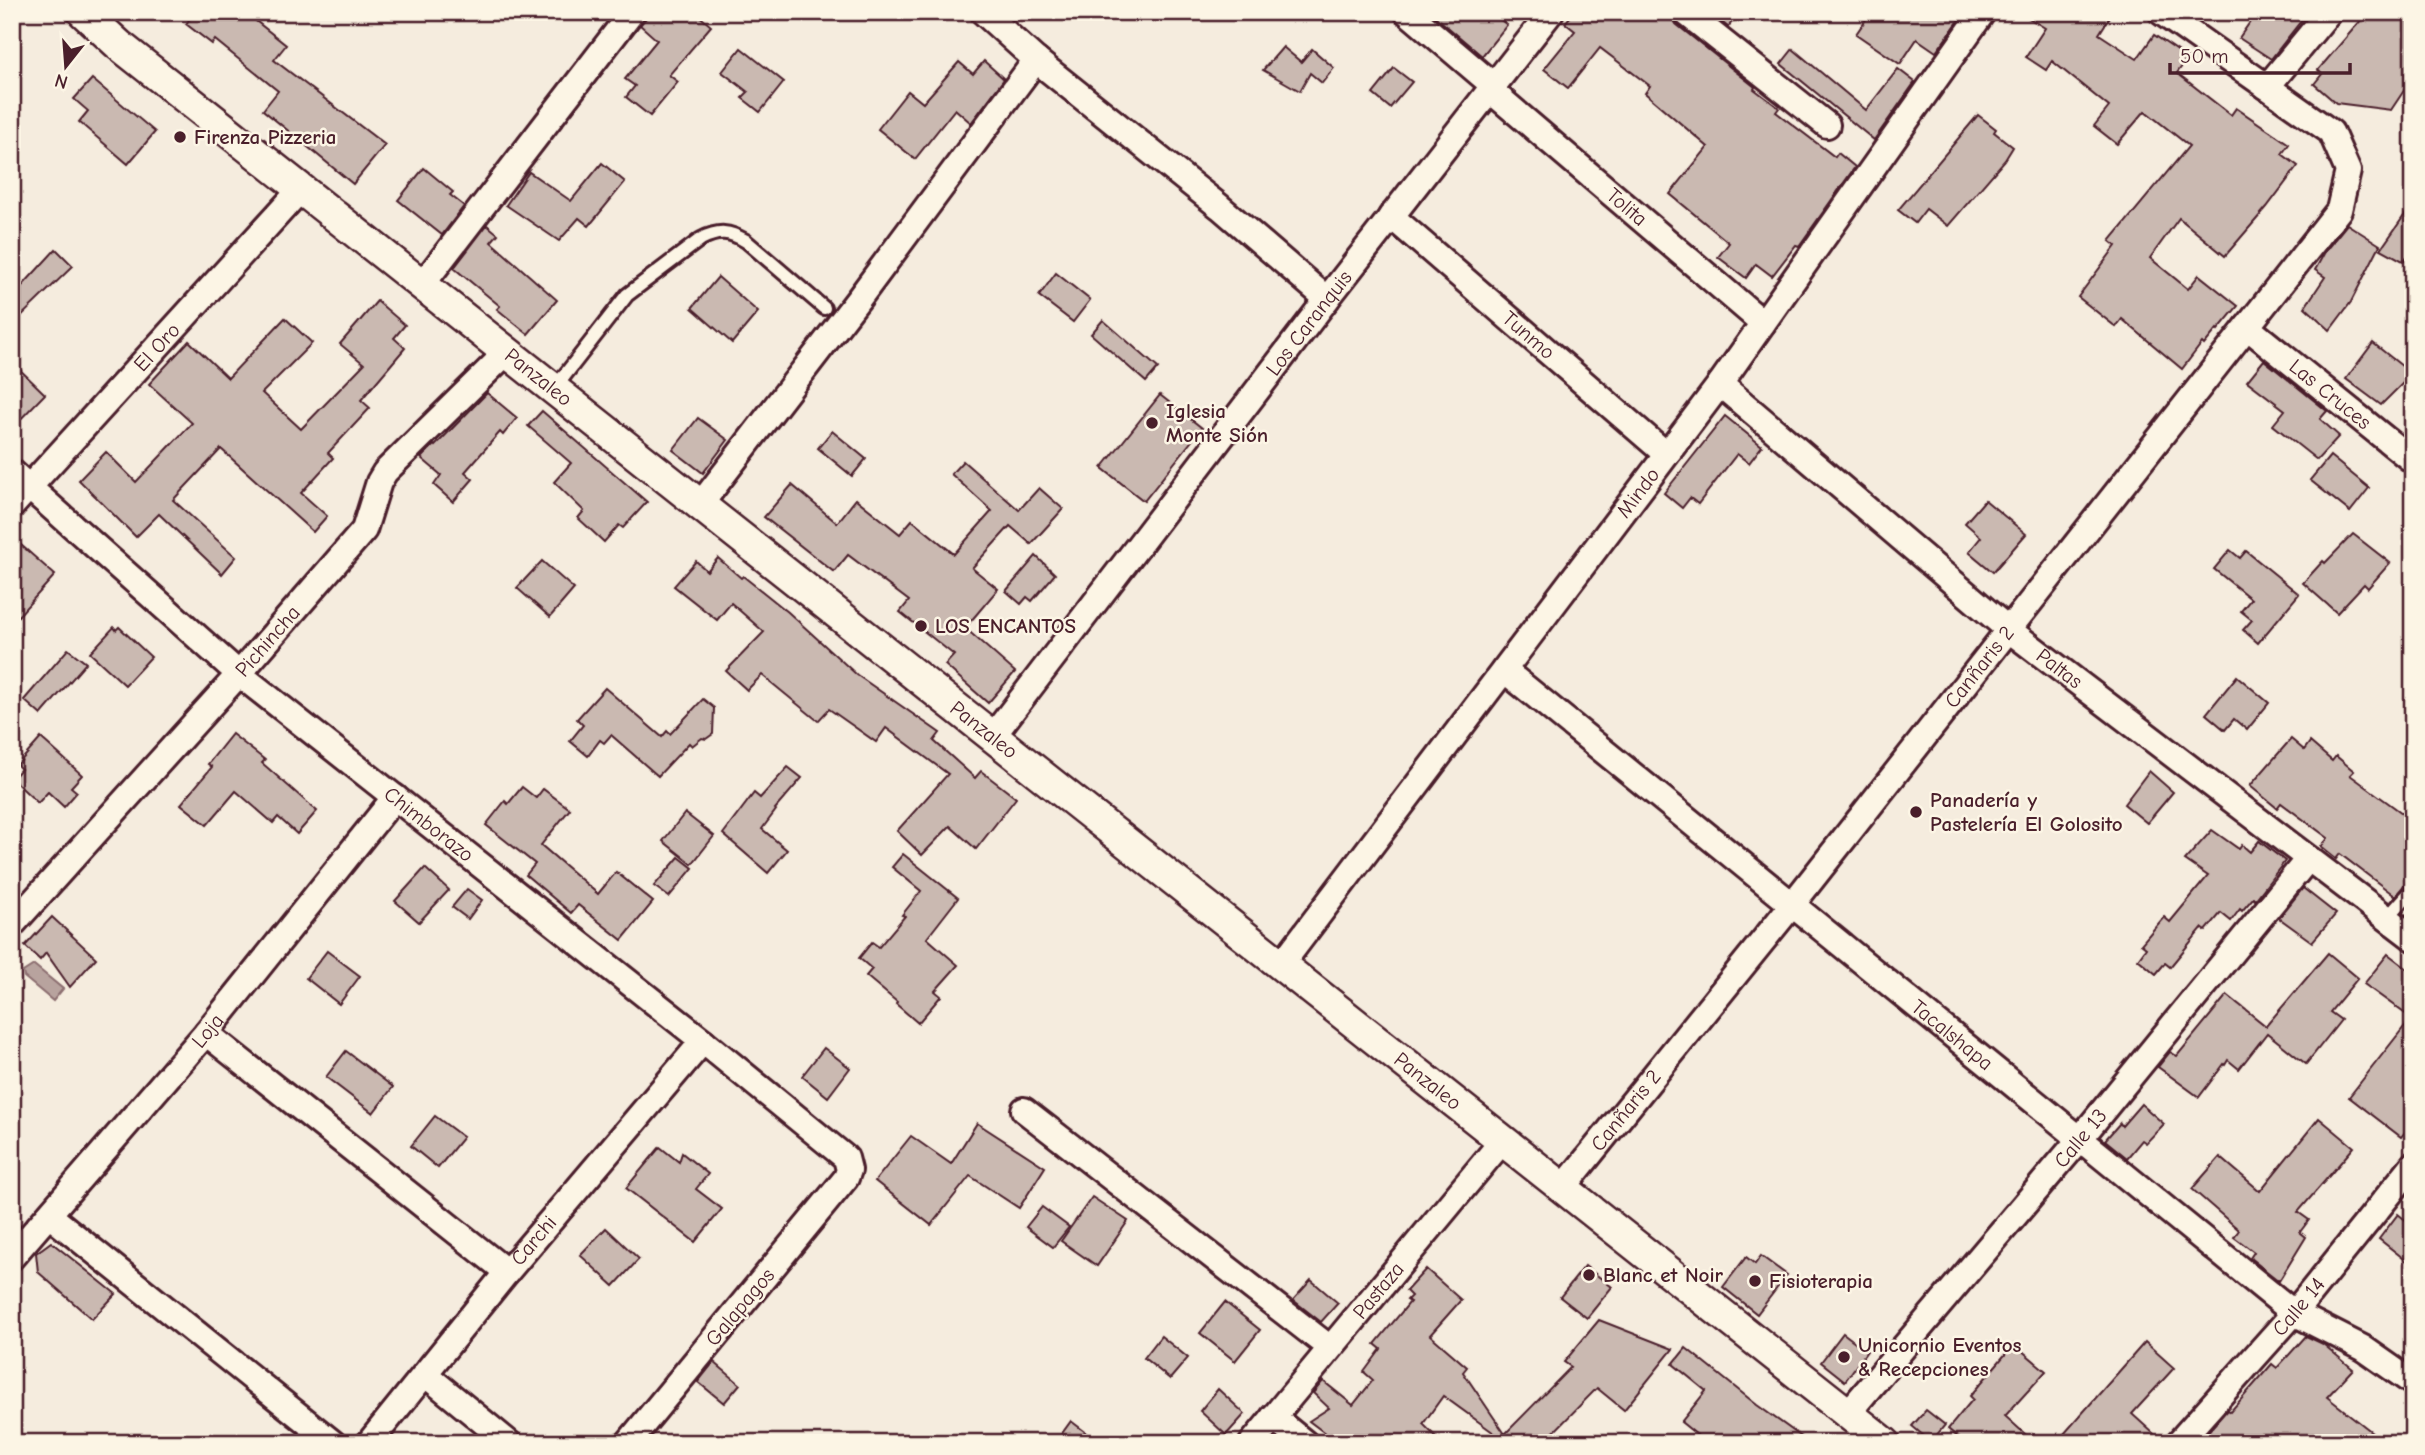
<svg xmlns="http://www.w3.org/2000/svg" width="2425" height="1455" font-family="'Comic Neue',sans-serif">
	<rect width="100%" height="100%" fill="#f5ecde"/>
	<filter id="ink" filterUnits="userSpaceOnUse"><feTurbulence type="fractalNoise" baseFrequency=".0143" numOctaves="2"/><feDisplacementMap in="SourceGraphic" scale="14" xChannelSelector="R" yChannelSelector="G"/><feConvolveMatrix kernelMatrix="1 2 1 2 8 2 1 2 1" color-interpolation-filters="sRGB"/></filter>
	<g filter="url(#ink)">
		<polygon fill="#b8a39e" stroke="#8c6e70" stroke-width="2" points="34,965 63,989 53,1001 24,977 23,972"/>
		<g fill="#cab9b1" stroke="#4a1f2b" stroke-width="2">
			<polygon points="195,12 263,12 256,21 286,45 274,60 385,145 353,184 263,110 278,91 215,40 212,44 186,24"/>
			<polygon points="651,12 695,12 711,26 669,75 678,82 650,116 626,97 635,86 625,79 657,40 640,25"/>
			<polygon points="1430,12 1491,12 1507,25 1482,56"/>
			<polygon points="1574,12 1670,12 1676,24 1755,87 1754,89 1779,108 1776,112 1835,157 1838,153 1855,167 1799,246 1796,245 1772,276 1756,264 1746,278 1718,257 1729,243 1670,194 1708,147 1645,93 1650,86 1600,48 1568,88 1544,69 1575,31 1565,23"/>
			<polygon points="1709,12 1740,12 1728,27"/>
			<polygon points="1871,12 1965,12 1936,52 1917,39 1900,64 1856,34"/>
			<polygon points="2019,12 2113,12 2099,34 2137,59 2154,35 2188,58 2177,73 2231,115 2236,108 2289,144 2282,154 2298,166 2267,207 2225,256 2179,218 2150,258 2188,289 2199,275 2238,306 2218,330 2217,329 2204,345 2202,343 2182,369 2122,319 2116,327 2078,297 2116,246 2110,241 2189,146 2145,111 2117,144 2094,126 2109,107 2052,61 2046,70 2026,57 2045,28"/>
			<polygon points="2257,12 2308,12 2271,59 2239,38"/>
			<polygon points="2368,12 2413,12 2413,77 2391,110 2336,103 2314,84 2322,74 2318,70"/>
			<polygon points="1283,47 1301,62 1312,49 1334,68 1322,83 1310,73 1300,91 1263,70"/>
			<polygon points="741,48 784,82 760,112 742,98 748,92 722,72"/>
			<polygon points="1793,49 1866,110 1898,69 1915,82 1874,140 1781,64"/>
			<polygon points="984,61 1004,79 971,123 955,109 915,159 878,129 908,91 923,103 959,62 973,74"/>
			<polygon points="1394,68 1412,82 1390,108 1373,94"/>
			<polygon points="92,79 155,132 128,164 79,122 88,111 74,99"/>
			<polygon points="1978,115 1996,129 1994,132 2013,147 2005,160 1948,226 1926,209 1915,223 1898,210"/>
			<polygon points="602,163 625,182 589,226 579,218 559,241 506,205 529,172 571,201"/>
			<polygon points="424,168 453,192 450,195 464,206 442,235 398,200"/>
			<polygon points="2413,203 2413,250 2403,261 2381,249"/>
			<polygon points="2347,224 2380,245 2351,302 2330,330 2305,307 2325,277 2315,270 2326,250"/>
			<polygon points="487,225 498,234 491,242 557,300 528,334 497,309 500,306 454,268"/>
			<polygon points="56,249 73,266 12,325 12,297"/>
			<polygon points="1056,273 1090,300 1073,322 1039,296"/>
			<polygon points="718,277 758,312 732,343 692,308"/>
			<polygon points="377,301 405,325 394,338 405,348 361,400 370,408 328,453 333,458 301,493 327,516 313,532 221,449 173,500 236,557 222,574 159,514 136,537 79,480 106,452 136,482 192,423 149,384 189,341 228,378 285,318 312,343 262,393 301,429 364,364 340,344"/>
			<polygon points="1103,320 1158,368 1146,382 1091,334"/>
			<polygon points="2373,343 2412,374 2381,405 2346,379"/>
			<polygon points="2264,360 2327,411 2320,419 2339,436 2317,460 2273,425 2285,410 2247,381"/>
			<polygon points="12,362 45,394 12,428"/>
			<polygon points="487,393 517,418 503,435 500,432 465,472 473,479 453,502 434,485 441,475 421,458 434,445 435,446"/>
			<polygon points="1160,395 1202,428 1144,501 1102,468"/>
			<polygon points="542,411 647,502 623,528 619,525 604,542 578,518 584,511 554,482 571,463 528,426"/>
			<polygon points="1725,416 1762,446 1749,463 1737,454 1698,504 1690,498 1682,508 1664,493"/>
			<polygon points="698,418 728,440 703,473 673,450"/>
			<polygon points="832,431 866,459 852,476 818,448"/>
			<polygon points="2330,456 2369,488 2350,512 2310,480"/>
			<polygon points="963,461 1019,510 1039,488 1063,509 1031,544 1010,526 972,568 998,589 965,628 1015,672 988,703 945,665 954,655 900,612 909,601 848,555 834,572 764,517 792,485 837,523 856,499 900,534 912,520 954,554 992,511 951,474"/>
			<polygon points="1985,500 2026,534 1993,572 1969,552 1981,537 1965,523"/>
			<polygon points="2353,534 2390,563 2368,588 2364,584 2337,613 2303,583 2323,561 2325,563"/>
			<polygon points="12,537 55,575 12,623"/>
			<polygon points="2230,550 2240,558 2246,551 2299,594 2258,643 2243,630 2252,620 2241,611 2251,599 2214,569"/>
			<polygon points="1036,556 1055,574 1032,601 1027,597 1021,604 1006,591"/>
			<polygon points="718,558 741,578 743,576 788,612 857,675 940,733 934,741 975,778 981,771 1016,798 976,849 950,826 922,855 897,831 948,774 886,728 876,742 829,709 818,721 762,675 747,690 726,671 764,632 731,603 717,620 674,586 696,561 707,571"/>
			<polygon points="542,561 574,589 550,617 517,588"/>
			<polygon points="114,627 116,630 119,627 151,657 125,685 90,653"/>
			<polygon points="68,649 86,663 41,715 24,700"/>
			<polygon points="2237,676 2269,703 2247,730 2234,719 2225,730 2206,714"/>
			<polygon points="605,688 662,737 667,731 670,734 703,699 714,708 713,734 706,739 702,738 692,746 689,743 658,776 611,735 604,743 600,740 588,756 570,741 583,725 577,719"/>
			<polygon points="232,734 265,760 262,763 317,811 297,834 278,817 273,823 236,791 207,825 181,804 212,767 208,764"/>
			<polygon points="41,738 82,775 71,787 77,792 64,807 48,792 38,803 12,779 21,769 17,765"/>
			<polygon points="2291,739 2304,750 2310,742 2332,761 2336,756 2354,771 2350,775 2413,821 2413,880 2406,883 2395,896 2340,854 2336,859 2321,847 2328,838 2281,803 2277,808 2250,786"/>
			<polygon points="788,767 802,778 775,809 776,810 762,829 787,850 768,873 723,834 754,793 760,798"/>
			<polygon points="2149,771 2173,792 2147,823 2124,804"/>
			<polygon points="522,787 536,798 543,789 570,809 541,845 598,894 616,872 653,902 622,940 578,905 571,913 526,875 535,864 486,825 505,801 508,804"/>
			<polygon points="685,813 714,836 692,864 663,841"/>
			<polygon points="2212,830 2239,849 2242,845 2250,852 2259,841 2285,861 2255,900 2253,898 2242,911 2240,909 2231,921 2221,913 2206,931 2202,928 2170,967 2165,963 2156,974 2138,959 2146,948 2141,944 2164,917 2170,922 2208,876 2185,860"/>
			<polygon points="903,854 958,898 927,938 958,965 935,991 941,996 918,1023 896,1004 897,1002 866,976 872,969 859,958 872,942 879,947 905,916 902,915 921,891 892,867"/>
			<polygon points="679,857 693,868 669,897 654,886"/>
			<polygon points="425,868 449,890 419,922 395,901"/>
			<polygon points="2303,888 2336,914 2312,942 2279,918"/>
			<polygon points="467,889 482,900 468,919 452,907"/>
			<polygon points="52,917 96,958 70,987 46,953 40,960 25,946"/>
			<polygon points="327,951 360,976 339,1004 306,978"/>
			<polygon points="2328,953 2358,978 2330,1012 2341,1020 2306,1064 2267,1033 2239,1069 2228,1060 2225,1065 2224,1064 2199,1097 2158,1067 2170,1052 2177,1056 2227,995 2266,1026"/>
			<polygon points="2388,954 2413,973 2413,1122 2401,1137 2349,1097 2411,1018 2364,984"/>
			<polygon points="824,1048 850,1068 828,1097 802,1076"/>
			<polygon points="346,1051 393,1087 373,1113 326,1077"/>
			<polygon points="2141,1104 2164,1124 2146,1143 2142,1140 2127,1158 2105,1140 2120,1123 2122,1126"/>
			<polygon points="435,1116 463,1137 438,1168 411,1146"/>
			<polygon points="2319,1118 2354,1147 2298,1212 2309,1220 2300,1232 2306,1237 2279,1281 2250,1258 2254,1252 2234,1237 2239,1230 2192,1189 2220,1157 2260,1191"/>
			<polygon points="977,1123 1045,1167 1019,1208 970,1176 931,1225 875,1181 911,1136 951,1164"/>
			<polygon points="660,1147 679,1162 682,1153 708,1174 696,1189 722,1209 695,1242 626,1188"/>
			<polygon points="1092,1197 1128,1221 1097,1266 1061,1241"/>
			<polygon points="1042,1207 1069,1227 1053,1247 1026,1227"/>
			<polygon points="2398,1214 2413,1226 2413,1266 2379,1239"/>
			<polygon points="606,1228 639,1259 614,1286 580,1255"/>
			<polygon points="51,1242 116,1294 92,1319 38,1272 36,1253"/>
			<polygon points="1761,1256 1787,1275 1757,1314 1723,1287 1746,1257 1755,1264"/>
			<polygon points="1585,1266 1612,1287 1587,1318 1560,1297"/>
			<polygon points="1426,1269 1461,1300 1430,1335 1467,1367 1463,1372 1505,1434 1571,1367 1564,1362 1599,1320 1673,1349 1624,1410 1597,1388 1543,1443 1496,1443 1501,1438 1443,1396 1423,1424 1442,1443 1338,1443 1309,1421 1329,1408 1313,1393 1323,1381 1353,1405 1373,1380 1364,1372 1381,1349 1375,1344 1410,1302 1407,1300 1411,1296 1406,1291"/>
			<polygon points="1311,1280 1338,1303 1321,1322 1293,1300"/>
			<polygon points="1225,1302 1260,1330 1235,1361 1200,1333"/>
			<polygon points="1843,1333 1867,1351 1845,1381 1821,1362"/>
			<polygon points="1161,1336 1188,1358 1170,1379 1144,1358"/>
			<polygon points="2306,1336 2323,1344 2353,1369 2327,1397 2386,1443 2198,1443 2227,1410 2230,1412 2272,1364 2277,1368"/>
			<polygon points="2145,1342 2174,1368 2132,1414 2164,1443 2056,1443"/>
			<polygon points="2014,1344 2046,1371 2005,1416 2035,1443 1965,1443 1948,1429 1973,1399 1970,1396"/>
			<polygon points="1686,1348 1757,1405 1810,1443 1707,1443 1681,1422 1706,1391 1673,1364"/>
			<polygon points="714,1362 740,1384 724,1403 698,1382"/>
			<polygon points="1218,1389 1245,1414 1226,1435 1200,1411"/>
			<polygon points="1926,1410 1945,1425 1931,1442 1912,1426"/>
			<polygon points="1071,1421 1100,1443 1055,1443"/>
		</g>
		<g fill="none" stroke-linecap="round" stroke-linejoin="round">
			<g stroke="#4a1f2b" stroke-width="18">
				<g id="service">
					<path d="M554,389L627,295L701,239C719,230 729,231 746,241L824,308"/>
					<polyline points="2387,918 2413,889"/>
				</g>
			</g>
			<g stroke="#4a1f2b" stroke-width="30">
				<g id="minor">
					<polyline points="983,12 1036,60 1220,207 1327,299"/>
					<polyline points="1407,12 1494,86"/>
					<polyline points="1685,12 1827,125"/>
					<polyline points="2267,87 2329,12"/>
					<path id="s1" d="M1490,90L1763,323"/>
					<path id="s2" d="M1391,216L1666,454"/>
					<polyline points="422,285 632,12"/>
					<path id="s3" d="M2247,327L2413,461"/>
					<path id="s4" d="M1720,384L2009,630L2413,938"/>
					<path id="s5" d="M12,472L239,674L703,1041L846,1158L849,1170L846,1178L628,1443"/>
					<polyline points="700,505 860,297 1036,60"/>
					<path id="s6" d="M12,506L301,189"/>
					<path id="s7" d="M1504,670L2294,1313L2363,1348L2413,1383"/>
					<path id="s8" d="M993,736L1327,299L1551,12"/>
					<path id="s9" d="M12,925L239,674L364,530L379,482L385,472L507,352"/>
					<path id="s10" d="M1281,965L1720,384L1983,12"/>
					<polyline points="206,1033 507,1272"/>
					<polyline points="1024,1110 1330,1348"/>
					<path id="s11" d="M1563,1188L1791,906L2339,210L2348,171L2331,132L2161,12"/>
					<polyline points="49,1215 333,1443"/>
					<path id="s12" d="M12,1257L206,1033L395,797"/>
					<polyline points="426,1375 509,1443"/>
					<path id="s13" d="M1848,1413L2079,1140L2308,859"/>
					<polyline points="1273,1417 1305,1443"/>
					<path id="s14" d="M369,1443L507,1272L703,1041"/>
					<path id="s15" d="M1252,1443L1503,1140"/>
					<path id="s16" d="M2178,1443L2294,1313L2413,1165"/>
				</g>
			</g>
			<g stroke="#4a1f2b" stroke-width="35">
				<g id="tertiary">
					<path id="s17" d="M83,12L119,45L1885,1443"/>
				</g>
			</g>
			<use href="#service" stroke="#fcf5e5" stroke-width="12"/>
			<use href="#minor" stroke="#fcf5e5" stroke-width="24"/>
			<use href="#tertiary" stroke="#fcf5e5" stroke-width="30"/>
		</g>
	</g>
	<g fill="#4a1f2b" stroke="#fcf5e5" stroke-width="2.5">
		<circle cx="180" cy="137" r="7"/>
		<circle cx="1152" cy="423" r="7"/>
		<circle cx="921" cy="626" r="7"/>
		<circle cx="1916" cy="812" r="7"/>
		<circle cx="1589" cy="1275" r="7"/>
		<circle cx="1755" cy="1281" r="7"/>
		<circle cx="1844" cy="1357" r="7"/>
	</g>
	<g text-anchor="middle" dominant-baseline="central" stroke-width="5" stroke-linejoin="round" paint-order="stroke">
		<g font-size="21" font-weight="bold" fill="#4a1f2b" stroke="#fcf5e5" text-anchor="start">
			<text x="194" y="137">Firenza Pizzeria</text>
			<text x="1166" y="411">Iglesia<tspan x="1166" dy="24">Monte Sión</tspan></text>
			<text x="935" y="626">LOS ENCANTOS</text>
			<text x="1930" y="800">Panadería y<tspan x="1930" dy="24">Pastelería El Golosito</tspan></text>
			<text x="1603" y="1275">Blanc et Noir</text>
			<text x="1769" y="1281">Fisioterapia</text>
			<text x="1858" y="1345">Unicornio Eventos<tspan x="1858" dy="24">&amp; Recepciones</tspan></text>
		</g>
		<g font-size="21" fill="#4a1f2b" stroke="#fcf5e5">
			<text stroke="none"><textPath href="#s1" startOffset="180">Tolita</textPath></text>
			<text stroke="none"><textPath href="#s8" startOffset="520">Los Caranquis</textPath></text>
			<text stroke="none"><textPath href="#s2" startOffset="182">Tunmo</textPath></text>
			<text stroke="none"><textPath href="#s6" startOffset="215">El Oro</textPath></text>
			<text stroke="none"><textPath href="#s17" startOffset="584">Panzaleo</textPath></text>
			<text stroke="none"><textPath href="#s3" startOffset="107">Las Cruces</textPath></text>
			<text stroke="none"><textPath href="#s10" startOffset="592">Mindo</textPath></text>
			<text stroke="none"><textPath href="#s9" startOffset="382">Pichincha</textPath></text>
			<text stroke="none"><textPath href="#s11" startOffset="667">Canñaris 2</textPath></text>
			<text stroke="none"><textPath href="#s4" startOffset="443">Paltas</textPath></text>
			<text stroke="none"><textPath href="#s17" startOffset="1152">Panzaleo</textPath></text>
			<text stroke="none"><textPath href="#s5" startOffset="546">Chimborazo</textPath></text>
			<text stroke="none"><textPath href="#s12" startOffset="299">Loja</textPath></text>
			<text stroke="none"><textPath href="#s7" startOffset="578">Tacalshapa</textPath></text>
			<text stroke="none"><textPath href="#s17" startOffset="1718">Panzaleo</textPath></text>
			<text stroke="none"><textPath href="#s11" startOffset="100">Canñaris 2</textPath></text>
			<text stroke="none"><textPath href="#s13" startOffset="360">Calle 13</textPath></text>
			<text stroke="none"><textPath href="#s14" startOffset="261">Carchi</textPath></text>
			<text stroke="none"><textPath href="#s15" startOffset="198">Pastaza</textPath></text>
			<text stroke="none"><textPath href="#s16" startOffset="182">Calle 14</textPath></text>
			<text transform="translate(740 1307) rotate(-50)">Galapagos</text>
		</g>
	</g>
	<rect width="2425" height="1455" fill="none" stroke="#fcf5e5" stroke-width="42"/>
	<rect x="21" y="21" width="2383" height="1413" fill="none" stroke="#4a1f2b" stroke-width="2.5" filter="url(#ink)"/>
	<g transform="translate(66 66) rotate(197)" stroke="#fcf5e5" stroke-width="5" paint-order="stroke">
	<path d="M0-5L12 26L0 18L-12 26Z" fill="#4a1f2b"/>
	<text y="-10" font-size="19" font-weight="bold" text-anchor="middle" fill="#4a1f2b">N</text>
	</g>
	<path d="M2170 63v10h180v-10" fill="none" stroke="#4a1f2b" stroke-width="3.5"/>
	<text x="2180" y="63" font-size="21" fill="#4a1f2b" stroke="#fcf5e5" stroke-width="5" paint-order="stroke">50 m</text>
</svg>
